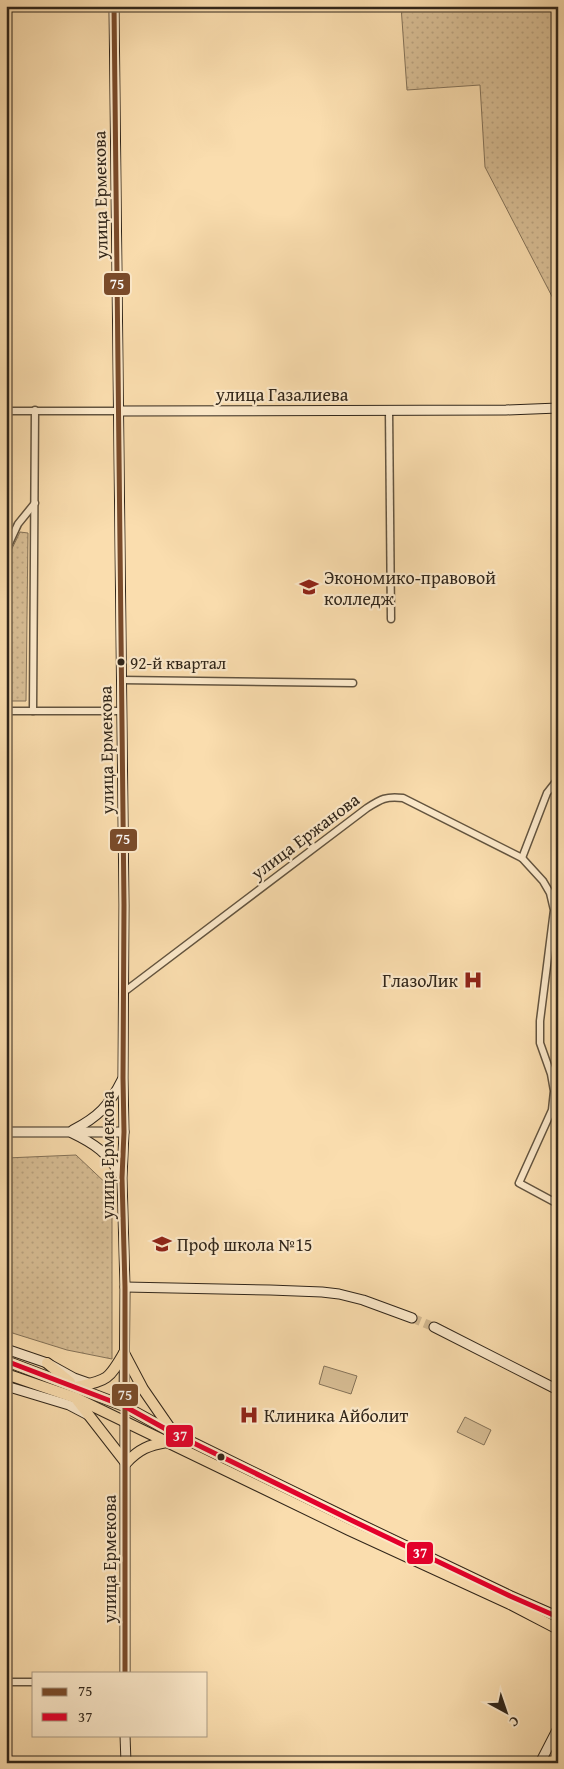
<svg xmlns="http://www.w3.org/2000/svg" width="564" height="1769" font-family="'Gentium Book Plus',serif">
	<defs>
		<pattern id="park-dots" width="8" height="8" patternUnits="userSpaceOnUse" patternTransform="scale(1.25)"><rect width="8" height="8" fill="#d8be95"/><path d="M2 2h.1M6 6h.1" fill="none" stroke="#baa380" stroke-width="1.8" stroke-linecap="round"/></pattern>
	</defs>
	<rect width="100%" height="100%" fill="#faddae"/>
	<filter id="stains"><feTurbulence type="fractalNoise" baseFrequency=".004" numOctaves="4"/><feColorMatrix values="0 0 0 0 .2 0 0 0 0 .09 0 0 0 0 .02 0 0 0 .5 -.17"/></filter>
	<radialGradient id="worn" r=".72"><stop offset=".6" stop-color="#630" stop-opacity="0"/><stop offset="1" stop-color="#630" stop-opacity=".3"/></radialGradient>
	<g fill="url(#park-dots)" stroke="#847258">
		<polygon points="401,6 558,6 558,308 485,167 480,85 407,90"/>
		<polygon points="20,532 28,533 26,701 6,701 6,561"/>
		<polygon points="76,1155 112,1189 112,1359 67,1350 6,1331 6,1158"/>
	</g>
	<g fill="#d8be95" stroke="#847258">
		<polygon points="324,1366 357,1376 351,1394 319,1384"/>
		<polygon points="465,1417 491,1430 484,1445 457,1432"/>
	</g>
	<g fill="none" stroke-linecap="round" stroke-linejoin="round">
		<polyline stroke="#d2b890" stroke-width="9" stroke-dasharray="9 4.5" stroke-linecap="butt" points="412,1318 434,1327"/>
		<g stroke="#63543f" stroke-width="9">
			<g id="street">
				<polyline points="389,410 391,619"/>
				<polyline points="6,411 118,411"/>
				<polyline points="6,550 18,524 35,503"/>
				<polyline points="121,680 353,683"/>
				<polyline points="6,711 121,711"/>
				<polyline points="33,711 35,410"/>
				<polyline points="522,858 547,793 558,779"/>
				<path d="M124,992L367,808C381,799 386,796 403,798L522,858L543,881L550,893L554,910L540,1021V1043L551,1074L554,1091L552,1110L519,1183L558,1204"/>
				<polyline points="6,1682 34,1682"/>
			</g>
		</g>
		<g stroke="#31261a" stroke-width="11">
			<g id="secondary">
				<polyline points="114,6 124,905 123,1078 124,1132 122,1178 125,1287 124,1406"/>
				<polyline points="118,411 506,410 558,408"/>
				<path d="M73,1130C98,1117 109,1106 122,1080"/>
				<polyline points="6,1132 124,1132"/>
				<path d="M72,1133C95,1144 108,1153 121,1176"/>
				<polyline points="125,1287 270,1290 322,1292 339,1294 363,1300 412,1318"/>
				<polyline points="434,1327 558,1390"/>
				<polyline points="6,1349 47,1363 74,1378 91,1384"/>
				<polyline points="6,1386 69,1405 88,1415"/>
				<polyline points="125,1673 125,1421"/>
				<polyline points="125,1735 126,1763"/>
				<polyline points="540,1763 558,1728"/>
			</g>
		</g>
		<g stroke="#31261a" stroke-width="12">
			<g id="primary">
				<polyline points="124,1353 143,1389 172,1431"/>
				<polyline points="6,1361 124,1406 173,1433 353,1521 510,1596 558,1617"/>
				<polyline points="47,1363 70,1382"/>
				<polyline points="6,1374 76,1398 349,1530 510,1604 558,1629"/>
				<path d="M76,1387C107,1380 108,1381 124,1353"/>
				<path d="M77,1400L126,1463C139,1449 149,1445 167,1442"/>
			</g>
		</g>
		<use href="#street" stroke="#fce9ca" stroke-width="6"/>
		<use href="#secondary" stroke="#fce9ca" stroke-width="9"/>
		<use href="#primary" stroke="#faddae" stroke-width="10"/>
		<g stroke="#fce9ca" stroke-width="9">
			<polyline id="bus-1" points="114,6 124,905 123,1078 124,1132 122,1178 125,1287 125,1673"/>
		</g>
		<g stroke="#fce9ca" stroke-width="9">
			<polyline id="bus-2" points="6,1361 124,1406 173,1433 353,1521 510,1596 558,1617"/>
		</g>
		<use href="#bus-1" stroke="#7a4b2a" stroke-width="5"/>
		<use href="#bus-2" stroke="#e4002b" stroke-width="5"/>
	</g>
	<defs>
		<g id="university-bare" transform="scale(1.5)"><path d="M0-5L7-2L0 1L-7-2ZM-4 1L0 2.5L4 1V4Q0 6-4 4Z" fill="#8f2418" stroke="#fce9ca" stroke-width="2.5" paint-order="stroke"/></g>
		<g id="hospital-bare" transform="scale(1.5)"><path d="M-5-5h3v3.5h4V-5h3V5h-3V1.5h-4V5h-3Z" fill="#8f2418" stroke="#fce9ca" stroke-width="2.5" paint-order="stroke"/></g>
	</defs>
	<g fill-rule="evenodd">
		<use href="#university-bare" x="309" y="587"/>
		<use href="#hospital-bare" x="473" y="980"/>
		<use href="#university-bare" x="162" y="1244"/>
		<use href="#hospital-bare" x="249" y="1415"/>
	</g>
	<g fill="#31261a" stroke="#fce9ca" stroke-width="2">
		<circle cx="121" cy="662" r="4.5"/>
		<circle cx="221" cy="1457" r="4.5"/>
	</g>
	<g text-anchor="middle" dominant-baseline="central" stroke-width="4.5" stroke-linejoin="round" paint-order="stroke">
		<g font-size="17" fill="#31261a" stroke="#fce9ca" text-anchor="start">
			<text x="130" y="662">92-й квартал</text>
		</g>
		<g font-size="18" fill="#31261a" stroke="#fce9ca">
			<text transform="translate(100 195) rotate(-91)">улица Ермекова</text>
			<text x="282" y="394">улица Газалиева</text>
			<text transform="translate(106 750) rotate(-91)">улица Ермекова</text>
			<text transform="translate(305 836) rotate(-37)">улица Ержанова</text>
			<text transform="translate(107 1155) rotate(-90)">улица Ермекова</text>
			<text transform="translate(109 1559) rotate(-90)">улица Ермекова</text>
		</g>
		<g font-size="18" fill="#31261a" stroke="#fce9ca" text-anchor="start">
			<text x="324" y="577">Экономико-правовой<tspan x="324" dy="21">колледж</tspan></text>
			<text x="458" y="980" text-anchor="end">ГлазоЛик</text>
			<text x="177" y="1244">Проф школа №15</text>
			<text x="264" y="1415">Клиника Айболит</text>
		</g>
	</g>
	<g stroke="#fce9ca" stroke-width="2">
		<rect x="103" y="272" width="28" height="24" rx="5" fill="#7a4b2a"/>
		<rect x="109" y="828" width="29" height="24" rx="5" fill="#7a4b2a"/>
		<rect x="111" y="1383" width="28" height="24" rx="5" fill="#7a4b2a"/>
		<rect x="165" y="1424" width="29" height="24" rx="5" fill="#e4002b"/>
		<rect x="406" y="1541" width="28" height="24" rx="5" fill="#e4002b"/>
	</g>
	<g font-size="14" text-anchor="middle" font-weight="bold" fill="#fff">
		<text x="117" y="289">75</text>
		<text x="123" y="844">75</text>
		<text x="125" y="1400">75</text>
		<text x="180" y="1441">37</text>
		<text x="420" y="1558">37</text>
	</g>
	<rect width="564" height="1769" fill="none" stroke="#faddae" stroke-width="25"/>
	<rect x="8" y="8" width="549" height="1754" fill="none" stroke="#31261a" stroke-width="2.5"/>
	<rect x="12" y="12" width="539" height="1744" fill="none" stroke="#31261a"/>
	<rect x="32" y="1672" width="175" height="65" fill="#fce9ca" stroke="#ab9b84"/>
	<rect x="42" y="1688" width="25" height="8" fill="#7a4b2a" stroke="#ab9b84"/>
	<text x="78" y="1696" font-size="15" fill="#31261a">75</text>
	<rect x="42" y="1713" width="25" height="8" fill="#e4002b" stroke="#ab9b84"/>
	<text x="78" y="1722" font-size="15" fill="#31261a">37</text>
	<g transform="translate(506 1712) rotate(140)" stroke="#fce9ca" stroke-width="4" paint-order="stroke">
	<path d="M0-4L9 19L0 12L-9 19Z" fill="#31261a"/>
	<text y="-8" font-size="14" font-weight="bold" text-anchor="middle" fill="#31261a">С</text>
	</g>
	<rect width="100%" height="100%" filter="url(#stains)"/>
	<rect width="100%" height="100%" fill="url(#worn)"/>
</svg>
